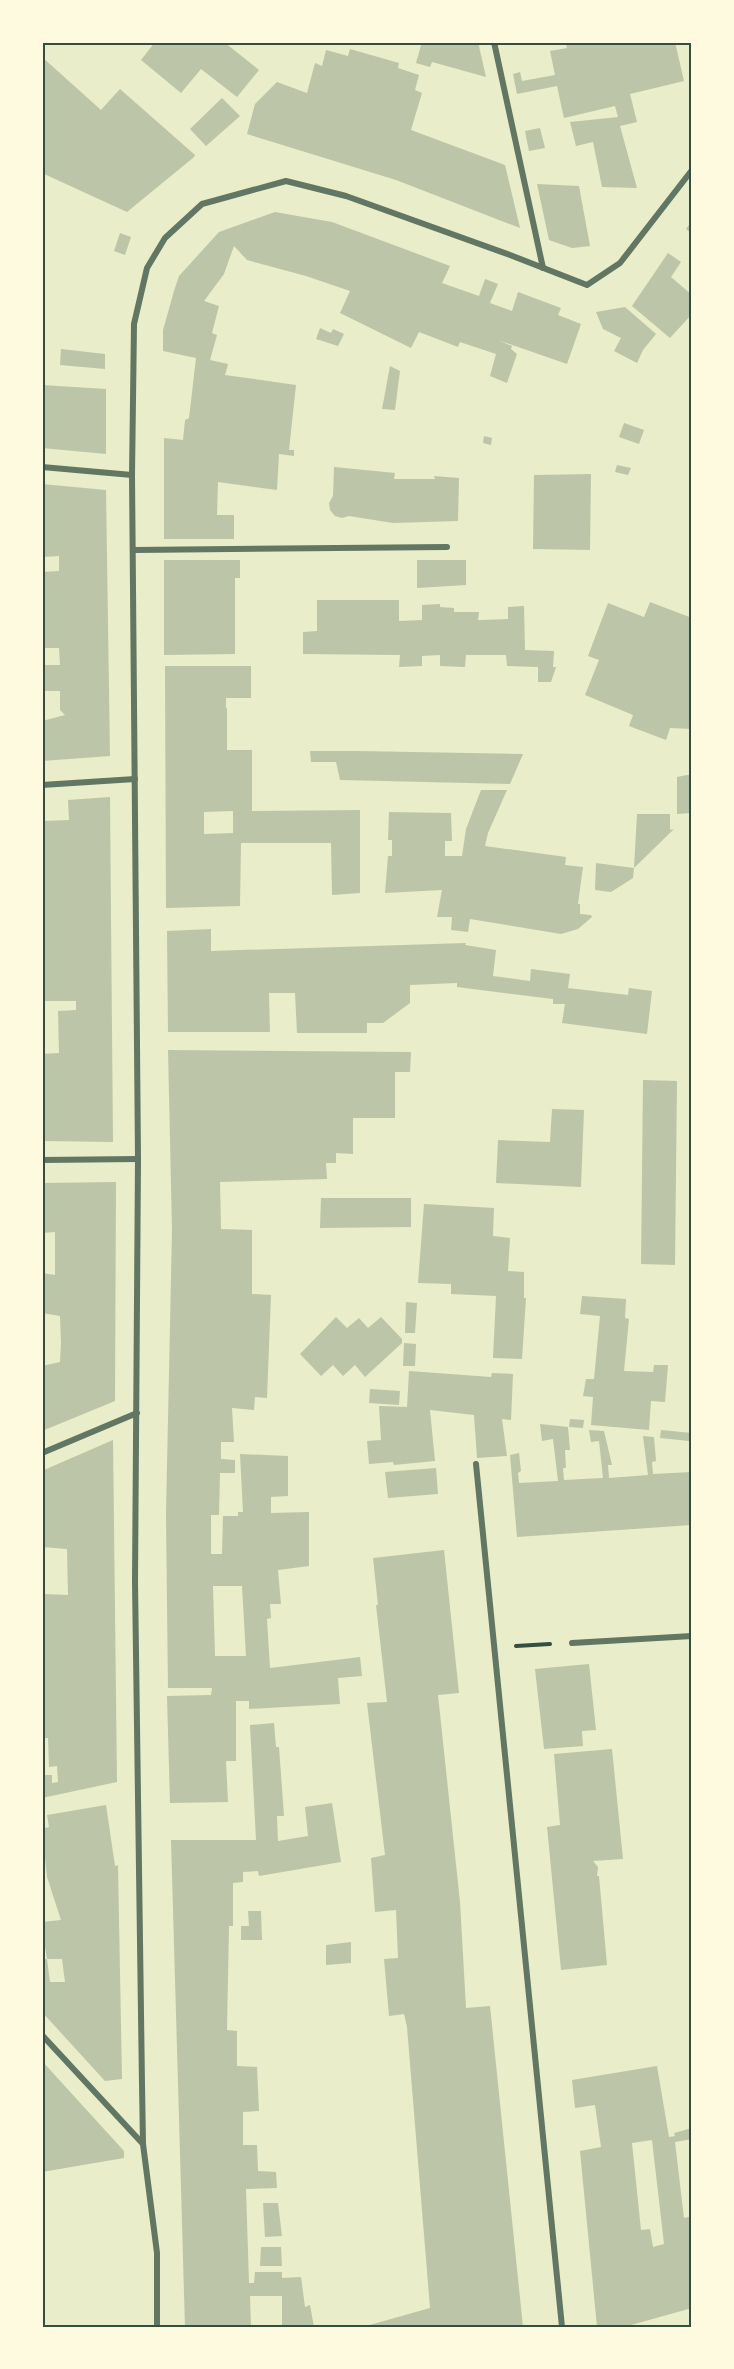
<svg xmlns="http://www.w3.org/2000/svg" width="734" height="2369" font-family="Inter,sans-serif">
	<rect width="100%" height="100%" fill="#e9edc9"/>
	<g fill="#bcc5a7" fill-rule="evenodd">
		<polygon points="155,42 224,42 259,70 237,97 201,69 181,93 141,60"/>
		<polygon points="422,42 478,42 486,77 432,62 430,67 416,63"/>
		<polygon points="566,42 675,42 684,81 630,94 637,122 620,126 637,188 602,187 593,142 576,146 570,122 618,117 615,106 564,118 557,86 517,94 513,74 520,72 522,81 555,75 550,51 567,48"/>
		<polygon points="350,49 399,63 398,68 419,75 415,90 422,93 411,130 505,165 520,228 396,180 247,134 255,104 277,82 307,93 315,63 322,66 326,50 348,56"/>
		<polygon points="42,57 101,110 120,89 195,155 194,157 127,212 42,173"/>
		<polygon points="222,98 240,116 206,146 190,129"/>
		<polygon points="540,128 545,148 529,151 525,131"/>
		<polygon points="537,184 579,186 590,246 572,248 549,240"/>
		<polygon points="275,212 332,222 450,266 442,283 479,296 485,279 498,284 490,303 512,311 518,292 561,308 558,315 581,324 567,364 498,340 512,346 511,349 517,354 507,383 490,376 496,354 460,342 458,347 419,332 411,348 340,313 350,291 306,276 247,260 234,246 224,274 204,301 219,306 212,333 217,335 210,360 228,364 225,375 296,385 289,450 294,450 294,456 279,454 277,490 218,482 217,515 234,515 234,539 164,539 164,438 183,440 185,420 189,418 196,358 163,351 163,330 174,291 179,276 219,232"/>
		<polygon points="692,221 692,234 686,229"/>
		<polygon points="120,233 131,237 125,255 114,251"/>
		<polygon points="668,253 681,262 671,277 692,295 692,314 670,338 632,306"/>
		<polygon points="625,307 656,334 643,350 637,363 614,351 621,338 603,329 596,312"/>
		<polygon points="320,328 331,333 333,329 344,334 338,346 316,339"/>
		<polygon points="61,349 105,354 105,369 60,365"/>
		<polygon points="390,366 400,371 395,410 382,409"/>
		<polygon points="42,385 106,389 106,454 42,448"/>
		<polygon points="624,423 644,430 639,444 619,437"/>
		<polygon points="484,436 492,438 491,445 483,443"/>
		<polygon points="617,465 631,468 628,475 615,472"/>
		<polygon points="334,467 395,473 394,479 435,479 434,476 459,478 458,521 393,523 349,516 342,518 335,516 330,510 329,503 333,496"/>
		<polygon points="591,474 590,550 533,549 534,475"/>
		<polygon points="42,484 106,490 110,756 42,761 42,721 65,715 60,710 60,691 42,691 42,665 60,665 59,648 42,648 42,572 59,571 59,556 42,557"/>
		<polygon points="164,560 240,560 240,578 235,578 235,654 164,655"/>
		<polygon points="417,560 466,560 466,585 417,588"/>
		<polygon points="317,600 399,600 399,621 422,620 422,605 440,604 440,607 454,608 454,612 479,612 478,620 482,620 508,619 508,607 524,606 525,650 554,651 553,667 556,667 551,682 538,682 538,667 507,666 506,655 466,655 465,667 440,666 440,655 422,656 422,666 399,667 400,655 303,654 303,632 317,631"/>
		<polygon points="650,602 692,618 692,729 670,728 666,740 629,726 633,715 585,695 599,660 588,656 608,603 644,617"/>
		<path d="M165,666H251V698H226V708H227V750H252V811L360,810V893L332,895L331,843H241L240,906L166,908ZM233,811V833L204,834V812Z"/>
		<polygon points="310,751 358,751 523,754 510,784 340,780 336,762 311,762"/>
		<polygon points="687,775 692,775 692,813 677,814 677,777"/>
		<polygon points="481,790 507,790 488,833 485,846 566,857 565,865 583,867 578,904 580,904 580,914 591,915 592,917 578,929 561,934 470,919 468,932 451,930 452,917 437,917 442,890 385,893 388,856 392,856 392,840 388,840 389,812 451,813 452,841 445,841 445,856 462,856 466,829"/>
		<polygon points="110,797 113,1142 42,1141 42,1054 59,1053 58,1011 76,1010 76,1001 42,1001 42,910 44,910 42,821 69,820 68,800"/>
		<polygon points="637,814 670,814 670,830 674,829 634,868 633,878 611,892 595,890 596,863 634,868"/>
		<polygon points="211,929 211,951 466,943 465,945 496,950 493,976 530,981 531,969 570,974 568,988 628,995 629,988 652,991 647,1034 562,1023 565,1004 553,1004 553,999 457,987 457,983 410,985 410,1003 383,1023 367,1023 367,1033 297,1033 295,993 269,993 270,1032 168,1032 167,931"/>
		<path d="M168,1050L411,1052L410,1072H395V1118H353V1154L336,1153V1163H326L327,1179L220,1182L221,1229L252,1230V1294L271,1295L267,1398L255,1397L254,1410L232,1408L234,1442H221V1459L235,1460V1473H220L219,1515H211V1554H222L223,1516H238V1512H243L240,1454L288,1456V1496L271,1497V1513L309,1512V1566L278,1570L281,1604H270L271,1618L267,1619L270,1668L360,1657L362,1676L338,1678L340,1704L249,1709V1701H236V1761H226L228,1802L170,1803L167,1696L211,1695L212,1688H168L166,1514L172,1230ZM213,1586H242L246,1656H215Z"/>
		<polygon points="643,1080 677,1081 675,1265 641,1264"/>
		<polygon points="552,1109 584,1110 581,1187 496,1183 498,1140 550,1142"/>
		<polygon points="116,1182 115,1401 42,1431 42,1366 60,1362 61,1343 60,1316 42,1313 42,1273 55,1275 55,1232 42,1233 42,1183"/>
		<polygon points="321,1198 411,1198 411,1227 320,1228"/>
		<polygon points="424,1204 494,1208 493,1236 510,1238 508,1271 524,1272 524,1298 526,1298 522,1359 493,1358 496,1296 451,1294 451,1284 418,1283"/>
		<polygon points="582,1296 626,1299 625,1318 629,1319 624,1371 653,1372 654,1365 668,1365 665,1402 651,1401 649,1430 591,1425 593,1397 583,1396 586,1379 594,1379 600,1316 580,1314"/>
		<polygon points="406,1302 417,1303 415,1333 405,1333"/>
		<polygon points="336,1317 347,1328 359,1318 368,1328 381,1317 402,1339 402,1343 365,1377 355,1365 343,1376 333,1365 321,1376 300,1354"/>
		<polygon points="404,1343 416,1344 415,1366 403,1366"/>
		<polygon points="409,1371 491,1377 492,1373 513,1374 511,1420 502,1419 507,1456 477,1458 474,1415 430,1410 435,1461 394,1465 393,1462 369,1464 367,1441 381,1440 379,1406 407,1407"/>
		<polygon points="370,1389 400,1391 399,1405 369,1403"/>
		<polygon points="570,1419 584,1420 583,1428 569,1427"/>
		<polygon points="540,1424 568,1427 570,1450 565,1450 566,1468 563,1468 564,1480 603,1478 599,1441 591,1442 589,1430 604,1431 612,1465 608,1465 609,1478 648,1475 643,1436 654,1437 656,1461 652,1462 653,1474 692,1472 692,1525 517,1537 510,1455 519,1453 521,1471 518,1473 519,1483 558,1481 553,1439 542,1441"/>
		<polygon points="661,1430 692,1433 692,1453 689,1441 660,1438"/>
		<polygon points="113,1440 117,1782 42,1798 42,1775 52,1775 52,1783 58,1782 57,1766 49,1767 48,1738 43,1738 42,1594 68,1595 67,1549 42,1547 44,1470"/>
		<polygon points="436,1468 438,1494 388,1498 385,1472"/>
		<polygon points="444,1550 459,1693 438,1695 460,1902 466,2008 490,2006 523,2327 366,2326 430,2308 407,2027 404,2014 389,2016 384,1959 398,1958 396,1910 375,1912 371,1858 385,1855 367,1703 387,1702 376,1605 378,1605 373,1558"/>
		<polygon points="589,1664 596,1730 582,1731 583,1746 544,1749 535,1669"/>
		<polygon points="274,1723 276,1747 279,1747 284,1816 277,1816 278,1841 308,1836 305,1807 332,1803 341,1862 259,1876 258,1871 243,1872 243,1882 233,1883 233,1926 229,1926 227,2030 237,2031 237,2066 257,2067 259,2111 243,2112 243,2145 257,2145 258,2171 276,2172 277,2188 246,2189 249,2283 254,2283 255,2272 282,2272 282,2278 301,2277 305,2307 310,2305 314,2327 282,2327 282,2296 250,2296 251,2327 185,2327 171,1840 256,1840 250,1725"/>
		<polygon points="612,1749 623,1859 593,1861 598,1867 597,1876 599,1876 607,1965 561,1970 547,1827 560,1825 554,1754"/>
		<polygon points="106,1805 115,1866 118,1865 122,2079 105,2081 42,2012 42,1959 47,1959 50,1982 65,1982 62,1959 47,1959 42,1929 42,1922 61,1920 47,1877 42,1829 49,1827 47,1815"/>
		<polygon points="248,1911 261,1911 262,1940 241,1940 241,1926 249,1926"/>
		<polygon points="351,1942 351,1963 326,1965 326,1945"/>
		<polygon points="42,2061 124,2151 124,2158 42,2172"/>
		<path d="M657,2066L669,2137L675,2136L674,2133L692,2128V2139L675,2142L684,2218L692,2216V2308L624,2327H597L580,2151L601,2147L595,2105L575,2108L572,2080ZM652,2140L664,2244L653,2247L650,2229L641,2230L632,2143Z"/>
		<polygon points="263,2203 278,2203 282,2236 265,2237"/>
		<polygon points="261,2247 281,2247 282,2266 260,2266"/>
	</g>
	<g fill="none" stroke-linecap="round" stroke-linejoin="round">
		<polyline stroke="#344e41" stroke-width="4" points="516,1646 550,1644"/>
		<g stroke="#617663" stroke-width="6">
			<polyline points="494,42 543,268"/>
			<polyline points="42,467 132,475"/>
			<polyline points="134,550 447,547"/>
			<polyline points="42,785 135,779"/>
			<polyline points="42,1160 138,1159"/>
			<polyline points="42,1453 137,1413"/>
			<polyline points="476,1464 562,2327"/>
			<polyline points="572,1643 692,1636"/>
			<polyline points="42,2035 143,2144"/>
			<polyline points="157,2327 157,2253 143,2144 142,2085 135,1581 138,1159 132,475 134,324 147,268 165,238 202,204 286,181 346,196 510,255 587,285 620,263 692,170"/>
		</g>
	</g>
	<rect width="734" height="2369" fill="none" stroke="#fefae0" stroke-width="87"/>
	<rect x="44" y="44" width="646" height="2282" fill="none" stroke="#344e41" stroke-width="2"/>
</svg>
